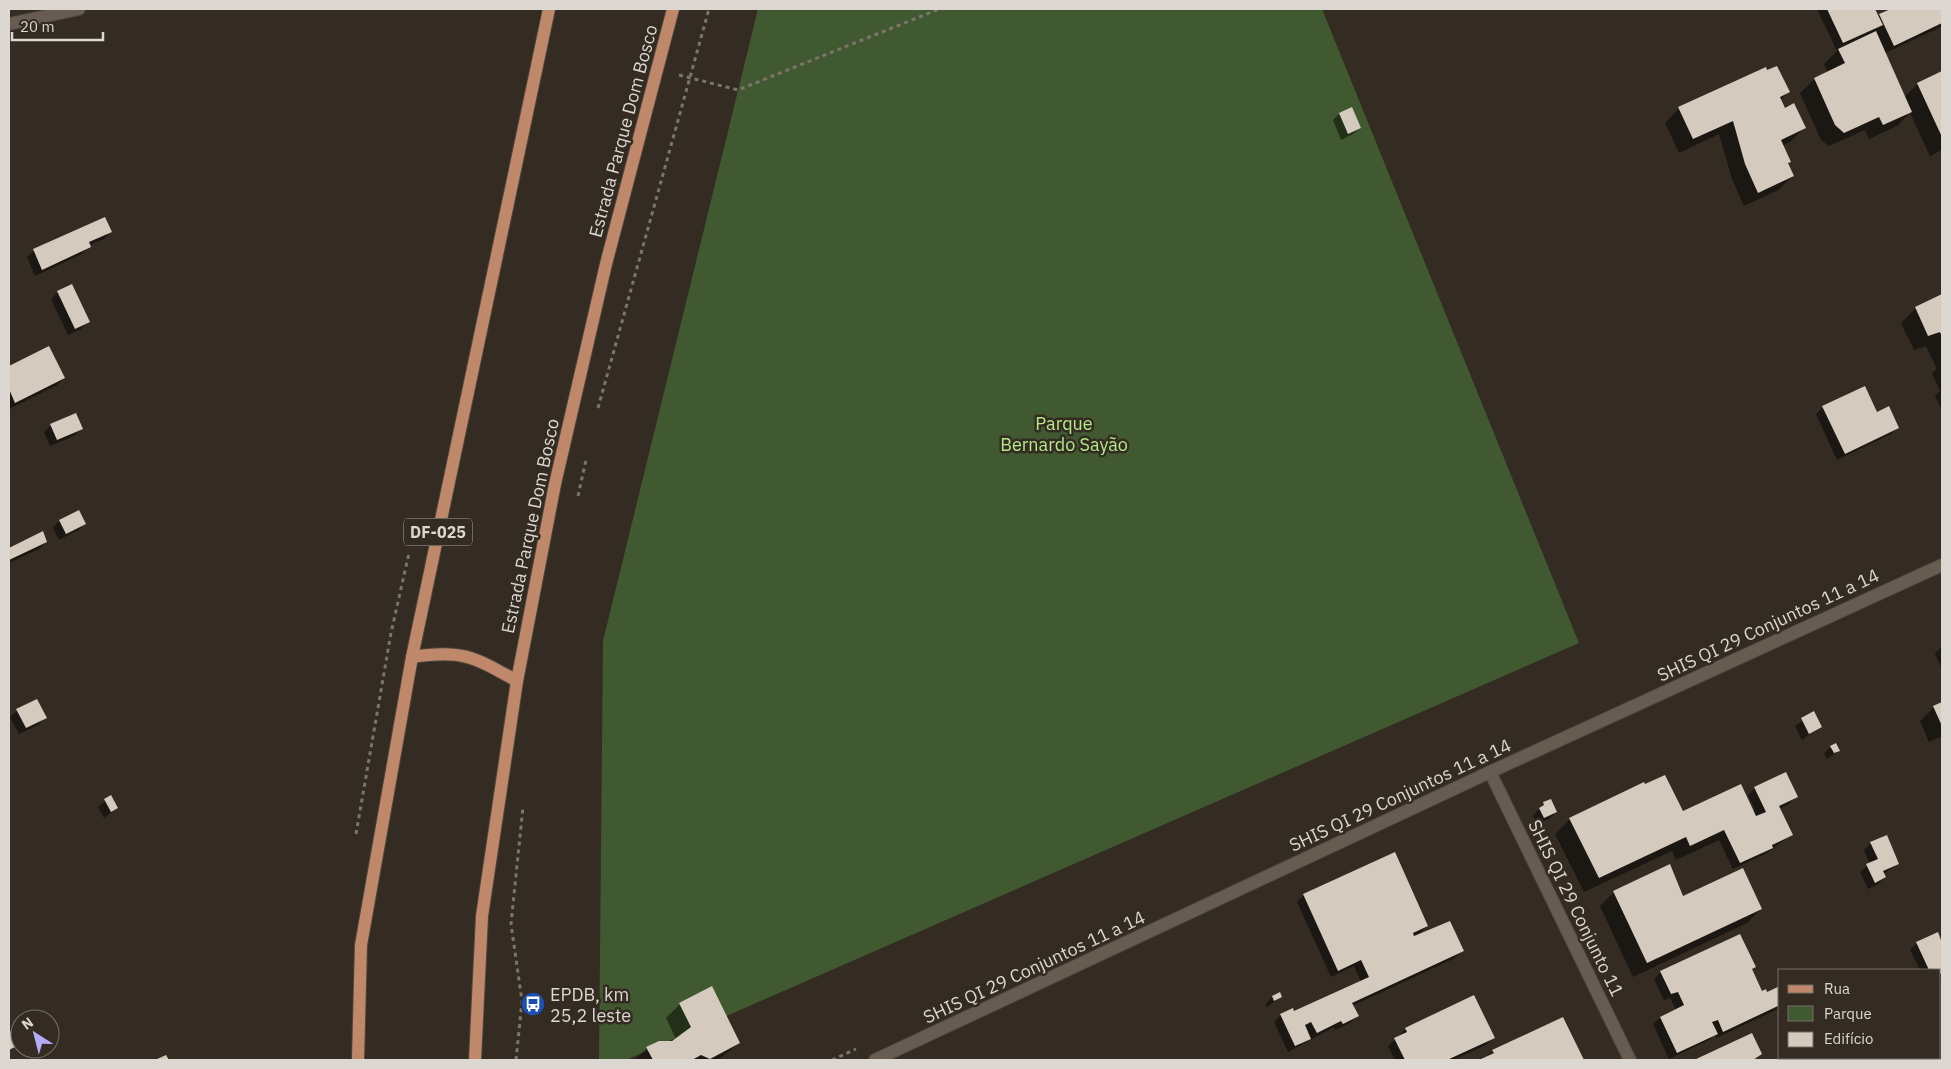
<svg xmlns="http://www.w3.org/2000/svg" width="1951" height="1069" font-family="'IBM Plex Sans',sans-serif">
	<rect width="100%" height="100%" fill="#342b22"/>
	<polygon fill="#415930" points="758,9 1322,9 1579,643 626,1060 599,1060 603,641"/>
	<g fill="#0007">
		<polygon points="1817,9 1874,9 1878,16 1894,9 1942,9 1941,27 1885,53 1904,97 1918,84 1942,73 1942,150 1930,156 1910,113 1897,126 1869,139 1865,130 1829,146 1821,140 1800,93 1815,79 1828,73 1824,64 1837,51"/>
		<polygon points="1788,92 1780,100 1784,109 1804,128 1790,142 1782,146 1793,176 1778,190 1744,206 1732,179 1719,134 1679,153 1665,123 1679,108"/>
		<polygon points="1339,114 1360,128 1353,134 1341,140 1333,120"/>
		<polygon points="110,232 104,239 89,245 82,254 35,276 27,257 34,251"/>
		<polygon points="58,292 88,322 81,329 68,335 51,299"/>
		<polygon points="1942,296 1942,411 1935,396 1940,391 1932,373 1937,369 1926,346 1914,350 1901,323 1916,308"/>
		<polygon points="49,348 64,378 57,385 9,409 9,367"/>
		<polygon points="1823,407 1876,413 1898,427 1891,434 1837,460 1816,414"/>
		<polygon points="51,425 81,429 74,436 50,446 44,432"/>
		<polygon points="59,521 85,524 78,530 59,540 53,528"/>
		<polygon points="42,533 46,542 39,549 9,563 9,549"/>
		<polygon points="1942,646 1942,669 1935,654"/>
		<polygon points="1942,703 1942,736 1929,742 1920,721 1934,707"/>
		<polygon points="17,711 45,718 38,725 19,734 10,717"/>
		<polygon points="1814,713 1820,726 1802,740 1795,726"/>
		<polygon points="1831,747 1838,751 1827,759 1824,753"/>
		<polygon points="1755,788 1796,797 1789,804 1779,809 1791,835 1765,854 1733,869 1719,840 1676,860 1672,851 1584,892 1555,834 1570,819 1682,812 1753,811 1755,810 1748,795"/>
		<polygon points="111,797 117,808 104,818 98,807"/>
		<polygon points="1544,804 1556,812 1549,819 1537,824 1533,816"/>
		<polygon points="1871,843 1898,864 1883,874 1885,877 1878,884 1868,889 1860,872 1870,864 1864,850"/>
		<polygon points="1614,892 1683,897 1761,909 1747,923 1633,977 1600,906"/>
		<polygon points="1304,895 1427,926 1417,936 1462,951 1455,958 1352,1006 1357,1016 1350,1023 1335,1030 1334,1027 1288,1052 1274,1022 1281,1015 1293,1013 1361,982 1354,966 1331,977 1297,902"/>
		<polygon points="1937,934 1942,946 1942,977 1940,978 1940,970 1920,970 1910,950 1917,943"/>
		<polygon points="1751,970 1761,993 1767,993 1780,987 1780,1008 1716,1038 1715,1035 1709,1040 1669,1059 1653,1024 1660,1018 1676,1010 1670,998 1664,1000 1654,979 1661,972"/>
		<polygon points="1272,997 1281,997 1267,1007 1266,1004"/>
		<polygon points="680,1004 739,1043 718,1060 635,1060 647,1048 676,1039 666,1018"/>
		<polygon points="1563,1018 1582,1060 1482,1060 1493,1051"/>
		<polygon points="1406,1029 1493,1038 1486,1045 1453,1060 1395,1060 1388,1046"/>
		<polygon points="1752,1035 1761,1054 1755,1060 1697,1060"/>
	</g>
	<g fill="#d4cabd">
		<polygon points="1827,9 1875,9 1883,25 1843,43"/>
		<polygon points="1891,9 1942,9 1942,23 1894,46 1879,14"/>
		<polygon points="1876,31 1912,112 1883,125 1879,117 1844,133 1835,125 1814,78 1845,63 1838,49"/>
		<polygon points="1777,66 1790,92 1780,97 1785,108 1794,103 1806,128 1781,140 1791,162 1788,163 1794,176 1758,193 1745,164 1733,121 1693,139 1678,107 1766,67 1767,70"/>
		<polygon points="1942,71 1942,137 1917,83"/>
		<polygon points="1352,107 1361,128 1348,134 1339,113"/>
		<polygon points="105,217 112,232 89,242 91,247 42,270 33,249"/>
		<polygon points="72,284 90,322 75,329 57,291"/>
		<polygon points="1942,294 1942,337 1940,332 1928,336 1915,307"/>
		<polygon points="49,346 65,378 15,403 9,389 9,366"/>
		<polygon points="1865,386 1877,412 1889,406 1899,428 1845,454 1822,406"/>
		<polygon points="76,413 83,429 57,440 50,424"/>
		<polygon points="79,510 86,524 66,534 59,520"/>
		<polygon points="43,531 47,542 9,560 9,548"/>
		<polygon points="37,699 47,718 26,728 16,709"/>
		<polygon points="1942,702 1942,726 1933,706"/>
		<polygon points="1814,711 1822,727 1809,734 1801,718"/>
		<polygon points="1836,743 1840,751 1834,753 1830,746"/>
		<polygon points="1786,772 1798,797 1779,806 1793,835 1772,845 1773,848 1740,863 1724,830 1690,846 1686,837 1599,878 1569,818 1644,782 1645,784 1665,775 1683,811 1741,784 1756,816 1766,812 1754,787"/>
		<polygon points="111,795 118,808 111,812 104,799"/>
		<polygon points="1551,799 1557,812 1544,818 1539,808 1544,805 1543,802"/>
		<polygon points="1887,835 1899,864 1883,871 1886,877 1875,883 1866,864 1878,859 1870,842"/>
		<polygon points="1395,852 1428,926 1413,933 1414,936 1450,921 1464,951 1352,1003 1359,1016 1343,1024 1341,1021 1317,1033 1311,1022 1305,1025 1311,1039 1295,1046 1280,1014 1293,1008 1294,1011 1369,977 1361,960 1338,971 1303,894"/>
		<polygon points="1670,864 1683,896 1743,868 1762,909 1647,963 1613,891"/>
		<polygon points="1938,932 1942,943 1942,973 1940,974 1940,970 1929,970 1916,942"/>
		<polygon points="1740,934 1756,967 1752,969 1762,991 1766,989 1767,992 1780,986 1780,1005 1723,1032 1718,1020 1712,1022 1718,1034 1677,1053 1660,1017 1684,1005 1678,992 1671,994 1660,971"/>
		<polygon points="712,986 740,1043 710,1059 701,1055 692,1060 653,1060 646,1047 659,1041 672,1041 691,1027 679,1003"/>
		<polygon points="1280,992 1282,997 1274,1001 1272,996"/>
		<polygon points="1474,995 1495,1038 1447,1060 1405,1060 1394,1038 1407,1032 1405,1028 1411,1025"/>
		<polygon points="1563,1017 1584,1060 1479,1060 1494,1053 1492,1050"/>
		<polygon points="9,1028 17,1046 9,1050"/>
		<polygon points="1752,1033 1762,1054 1753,1060 1694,1060"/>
		<polygon points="166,1055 169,1060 155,1060"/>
		<polygon points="1840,1058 1850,1058 1851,1060 1841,1060"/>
		<polygon points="1881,1058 1894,1058 1895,1060 1882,1060"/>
	</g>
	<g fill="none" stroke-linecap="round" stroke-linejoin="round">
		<g stroke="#4e473e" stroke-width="14">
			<g id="minor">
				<polyline points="9,24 79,9"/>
				<polyline points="1490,772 1630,1060"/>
			</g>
		</g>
		<g stroke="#4e473e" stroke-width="14">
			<polyline id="tertiary" points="875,1060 1490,772 1942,565"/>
		</g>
		<g stroke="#4e473e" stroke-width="14">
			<g id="primary">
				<path d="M412,657C462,649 474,657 517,681"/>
				<polyline points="358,1060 361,945 412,657 549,9"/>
				<polyline points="475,1060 482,916 517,681 555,484 606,264 673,9"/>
			</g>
		</g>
		<g stroke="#7c756d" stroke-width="3" stroke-dasharray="4 4" stroke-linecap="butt">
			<polyline points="679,75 738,90 939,9"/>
			<polyline points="598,408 709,9"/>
			<polyline points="578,496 586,460"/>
			<polyline points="356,834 391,633 409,553"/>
			<polyline points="516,1060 522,1001 511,924 523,807"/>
			<polyline points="832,1060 856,1049"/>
		</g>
		<use href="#minor" stroke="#665c51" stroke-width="12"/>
		<use href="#tertiary" stroke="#665c51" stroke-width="12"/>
		<use href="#primary" stroke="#bf886b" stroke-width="12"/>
	</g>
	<defs>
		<g id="bus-disc" transform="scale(1.25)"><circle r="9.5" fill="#1a4fb4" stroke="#342b22"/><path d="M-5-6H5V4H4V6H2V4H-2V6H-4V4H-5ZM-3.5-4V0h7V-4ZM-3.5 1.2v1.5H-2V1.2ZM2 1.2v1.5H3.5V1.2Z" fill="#fff"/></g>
	</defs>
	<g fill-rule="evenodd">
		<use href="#bus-disc" x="533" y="1004"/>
	</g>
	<g text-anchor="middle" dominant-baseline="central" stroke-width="5" stroke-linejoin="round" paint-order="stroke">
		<rect fill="#342b22" stroke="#aaa39c" stroke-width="1" x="404" y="518.5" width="68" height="27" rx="4"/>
		<g font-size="16" font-weight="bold" fill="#dcd7d0">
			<text x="438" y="532">DF-025</text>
		</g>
		<g font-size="18" fill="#dcd7d0" stroke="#342b22">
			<text transform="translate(623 131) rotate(-75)">Estrada Parque Dom Bosco</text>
			<text transform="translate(530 526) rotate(-78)">Estrada Parque Dom Bosco</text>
			<text transform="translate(1768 625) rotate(-25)">SHIS QI 29 Conjuntos 11 a 14</text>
			<text transform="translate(1400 795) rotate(-25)">SHIS QI 29 Conjuntos 11 a 14</text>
			<text transform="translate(1576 908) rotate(64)">SHIS QI 29 Conjunto 11</text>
			<text transform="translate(1034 967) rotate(-25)">SHIS QI 29 Conjuntos 11 a 14</text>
		</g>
		<g font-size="18" fill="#b2eb87" stroke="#342b22">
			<text x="1064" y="423">Parque<tspan x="1064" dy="21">Bernardo Sayão</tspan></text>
		</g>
		<g font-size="18" fill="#dcd7d0" stroke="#342b22" text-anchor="start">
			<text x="550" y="994">EPDB, km<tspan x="550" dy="21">25,2 leste</tspan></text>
		</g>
	</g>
	<rect width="1951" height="1069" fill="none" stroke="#dcd7d0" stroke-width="20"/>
	<rect x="1778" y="969" width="162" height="90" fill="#342b22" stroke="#777068"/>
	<rect x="1788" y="985" width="25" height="8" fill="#bf886b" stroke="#777068"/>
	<text x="1824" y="994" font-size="15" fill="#dcd7d0">Rua</text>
	<rect x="1788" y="1006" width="25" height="15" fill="#415930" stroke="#777068"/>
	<text x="1824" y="1019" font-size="15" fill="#dcd7d0">Parque</text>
	<rect x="1788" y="1032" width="25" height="15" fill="#d4cabd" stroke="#777068"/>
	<text x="1824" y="1044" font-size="15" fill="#dcd7d0">Edifício</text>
	<g transform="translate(35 1034) rotate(324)"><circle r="24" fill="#342b22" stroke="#777068"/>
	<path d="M0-4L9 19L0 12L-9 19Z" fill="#b4acf9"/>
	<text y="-8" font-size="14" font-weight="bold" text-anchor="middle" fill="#dcd7d0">N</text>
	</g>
	<path d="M12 32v8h91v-8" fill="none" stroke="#dcd7d0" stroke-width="2.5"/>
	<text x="20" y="32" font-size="15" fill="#dcd7d0" stroke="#342b22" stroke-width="4" paint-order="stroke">20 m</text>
</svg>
